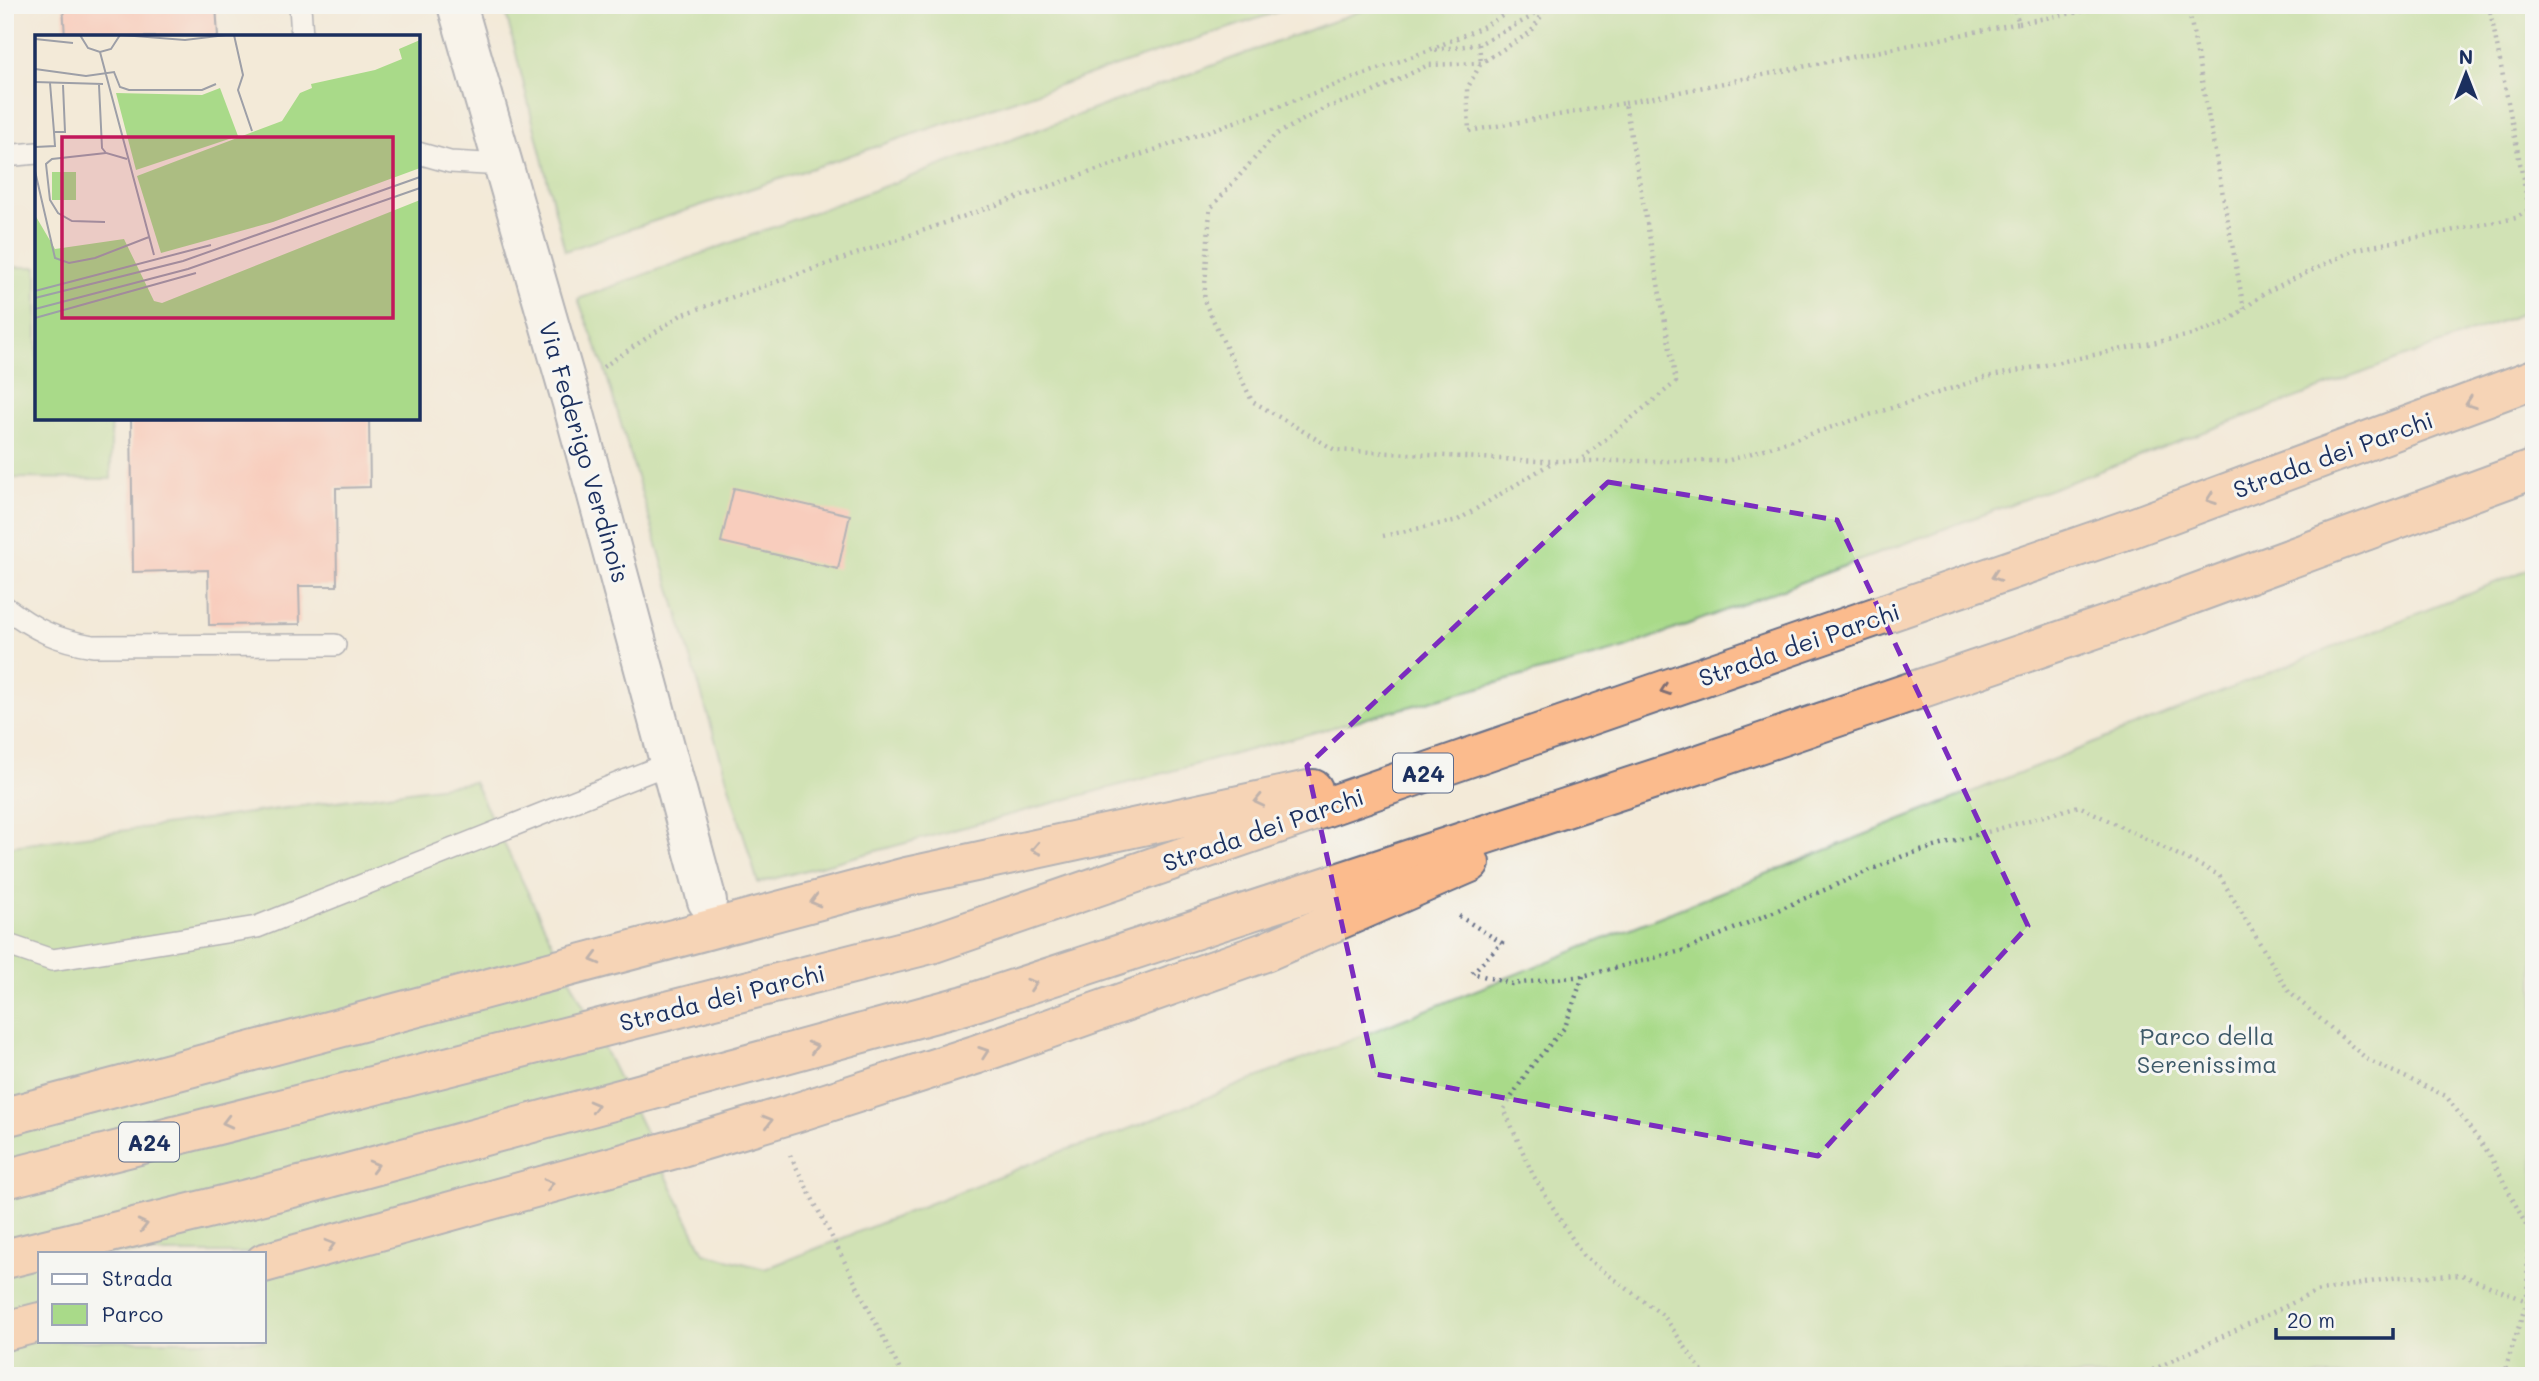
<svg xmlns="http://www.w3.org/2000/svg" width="2539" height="1381" font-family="Mali,sans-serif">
	<rect width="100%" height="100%" fill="#f6f6f2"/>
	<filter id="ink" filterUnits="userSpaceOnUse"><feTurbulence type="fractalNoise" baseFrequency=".0143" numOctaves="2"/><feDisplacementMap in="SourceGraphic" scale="14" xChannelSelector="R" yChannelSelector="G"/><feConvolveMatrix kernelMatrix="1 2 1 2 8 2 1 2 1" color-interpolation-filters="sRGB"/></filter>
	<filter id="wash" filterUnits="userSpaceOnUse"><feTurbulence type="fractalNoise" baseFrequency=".00686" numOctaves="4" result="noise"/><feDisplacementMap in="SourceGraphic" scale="28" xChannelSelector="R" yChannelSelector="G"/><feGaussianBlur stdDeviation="1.57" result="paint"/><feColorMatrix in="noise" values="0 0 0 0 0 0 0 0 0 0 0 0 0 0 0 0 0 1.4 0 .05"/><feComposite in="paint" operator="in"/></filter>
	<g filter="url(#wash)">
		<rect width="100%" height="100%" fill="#f3ead8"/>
		<g fill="#a9da89" stroke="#628474" stroke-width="2" fill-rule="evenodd">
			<polygon points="504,5 1298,5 565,251"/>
			<polygon points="1377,5 2534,5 2534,309 1622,649 758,883 604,367 578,299"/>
			<polygon points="5,267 37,267 37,418 111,418 111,479 5,478"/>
			<path d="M2534,567V1376H5V847L474,782L704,1253L765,1269L1062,1151L1106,1138ZM40,1253H264V1341H40Z"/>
		</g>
		<g id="blocks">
			<g fill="#ffab9b">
				<polygon points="63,5 216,5 218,37 65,37"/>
				<polygon points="131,418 369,418 370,487 336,488 337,586 299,586 300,624 209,625 208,570 133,572"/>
				<polygon points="734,488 850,515 838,569 721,542"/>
			</g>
		</g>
	</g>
	<g filter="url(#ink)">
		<use href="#blocks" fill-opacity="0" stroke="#677089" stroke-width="2"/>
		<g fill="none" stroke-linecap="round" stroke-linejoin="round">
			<g stroke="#677089" stroke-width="24">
				<g id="service">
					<polyline points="300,5 302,37"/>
					<polyline points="418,153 450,162 503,165"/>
					<polyline points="5,156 37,153"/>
					<path d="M5,607C35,630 56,640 93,646L335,645"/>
					<polyline points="5,944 52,960 257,927 670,763"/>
				</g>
			</g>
			<g stroke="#677089" stroke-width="42">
				<polyline id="minor" points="457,5 572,403 707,901"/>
			</g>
			<g stroke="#677089" stroke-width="42">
				<g id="motorway">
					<polyline points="5,1117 906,877 1313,789"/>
					<polyline points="5,1179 931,944 2132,528 2534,379"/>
					<polyline points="5,1259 308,1184 965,1005 1697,765 2139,614 2534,469"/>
					<polyline points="264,1263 675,1149 792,1114 975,1055 1265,952 1470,863"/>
					<polyline points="5,1331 40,1322"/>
				</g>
			</g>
			<g stroke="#677089" stroke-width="4.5" stroke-dasharray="2 5" stroke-linecap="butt">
				<polyline points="1548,5 1531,32 1481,63 1428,65 1371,93 1325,108 1275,135 1210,209 1204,301 1252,401 1335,450 1538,461 1727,461 1987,377 2191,335 2227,322 2266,292 2357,249 2516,218 2534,206"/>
				<polyline points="2188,5 2244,309"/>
				<polyline points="2489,5 2529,209"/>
				<polyline points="2019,23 2116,5"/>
				<polyline points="1479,44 1481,63 1467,89 1469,131 1625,103 1676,382 1580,460"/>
				<polyline points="1435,50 1479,44 1531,17 1539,5"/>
				<polyline points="1625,103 2019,23 2013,5"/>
				<polyline points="603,367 681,315 1263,112 1427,51 1487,25 1520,5"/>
				<polyline points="1383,536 1458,520 1553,462"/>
				<polyline points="1459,916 1502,943 1472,973 1512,984 1583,976 1685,950 1903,856 2079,806 2219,875 2289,992 2368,1060 2446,1096 2490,1155 2528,1229 2527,1301 2503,1376"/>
				<polyline points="1583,976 1565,1027 1529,1069 1504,1109 1533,1175 1583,1256 1664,1316 1705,1376"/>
				<polyline points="790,1155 903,1376"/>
				<polyline points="2140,1376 2315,1292 2398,1277 2462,1275 2527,1301"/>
			</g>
			<use href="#service" stroke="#fff" stroke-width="21"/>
			<use href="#minor" stroke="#fff" stroke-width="38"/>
			<use href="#motorway" stroke="#fbbb8d" stroke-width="38"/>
		</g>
		<defs><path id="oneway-chevron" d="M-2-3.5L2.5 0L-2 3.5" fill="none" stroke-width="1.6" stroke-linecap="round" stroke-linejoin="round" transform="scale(1.75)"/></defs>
		<g stroke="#806e73">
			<use href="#oneway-chevron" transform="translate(2470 403) rotate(160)"/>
			<use href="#oneway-chevron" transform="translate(2211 499) rotate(160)"/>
			<use href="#oneway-chevron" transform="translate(1996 576) rotate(161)"/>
			<use href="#oneway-chevron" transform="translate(1665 690) rotate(161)"/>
			<use href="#oneway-chevron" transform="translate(1259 801) rotate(167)"/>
			<use href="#oneway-chevron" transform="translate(1036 849) rotate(168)"/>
			<use href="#oneway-chevron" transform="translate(815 901) rotate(165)"/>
			<use href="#oneway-chevron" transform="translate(595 959) rotate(165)"/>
			<use href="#oneway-chevron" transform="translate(1032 984) rotate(-18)"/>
			<use href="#oneway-chevron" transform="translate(813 1047) rotate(-15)"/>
			<use href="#oneway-chevron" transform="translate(984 1052) rotate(-19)"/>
			<use href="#oneway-chevron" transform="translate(594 1106) rotate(-15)"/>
			<use href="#oneway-chevron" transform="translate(768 1121) rotate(-16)"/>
			<use href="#oneway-chevron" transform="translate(227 1122) rotate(166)"/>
			<use href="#oneway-chevron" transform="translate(374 1166) rotate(-15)"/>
			<use href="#oneway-chevron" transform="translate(549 1184) rotate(-16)"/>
			<use href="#oneway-chevron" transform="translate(143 1225) rotate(-14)"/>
			<use href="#oneway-chevron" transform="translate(330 1245) rotate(-16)"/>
		</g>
	</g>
	<path d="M0 0H2539V1381H0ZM1608,482L1837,520L2028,926L1818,1156L1375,1074L1307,766Z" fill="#f3ead8" fill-opacity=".55" fill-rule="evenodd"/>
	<path fill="none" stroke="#7b2cbf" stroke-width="5" stroke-dasharray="14 9" stroke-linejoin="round" d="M1608,482L1837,520L2028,926L1818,1156L1375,1074L1307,766Z"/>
	<g text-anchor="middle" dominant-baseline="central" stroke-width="6" stroke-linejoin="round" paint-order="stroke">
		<g fill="#f6f6f2" stroke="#5d6b8a" stroke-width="2">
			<rect x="1393" y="753.5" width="60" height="39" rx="5"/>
			<rect x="119" y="1122.5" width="60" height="39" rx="5"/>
		</g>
		<g font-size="23" font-weight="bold" fill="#1b2f5e">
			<text x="1423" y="773">A24</text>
			<text x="149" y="1142">A24</text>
		</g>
		<g font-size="24" fill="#1b2f5e" stroke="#f6f6f2">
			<text transform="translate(585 452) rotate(74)">Via Federigo Verdinois</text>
			<text transform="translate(2333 454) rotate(-20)">Strada dei Parchi</text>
			<text transform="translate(1799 644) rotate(-19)">Strada dei Parchi</text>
			<text transform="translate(1263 829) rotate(-19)">Strada dei Parchi</text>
			<text transform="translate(722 997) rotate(-14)">Strada dei Parchi</text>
		</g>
		<g font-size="24" fill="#3e5a69" stroke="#f6f6f2">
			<text x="2207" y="1035">Parco della<tspan x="2207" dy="28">Serenissima</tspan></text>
		</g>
	</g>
	<g transform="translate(35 35)">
		<rect width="385" height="385" fill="#f3ead8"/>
		<path d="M385,5V133L238,187L126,218L102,141L247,86L265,58L277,53L276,49L340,35L367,24L364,14ZM185,53L203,101L101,135L81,58L167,60ZM17,137H41V165H17ZM385,165V385H0V180L20,214L89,204L119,266L127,268Z" fill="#a9da89"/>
		<path fill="none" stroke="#9d9fa7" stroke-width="2" d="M45,0L53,13L65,17L76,14L85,0M87,0L150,5L191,0M199,0L208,40L203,55L217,96M0,4L38,8M65,17L119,220M0,34L51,41L79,37L85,52L94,55H167L181,49M0,47L68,49M15,48L19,97M64,50L67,113L71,118L92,124M0,112L20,111L19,97H30L28,50M0,136L20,223L34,228L60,223L114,202M70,187L37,186L23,178L15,165L11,129L17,124L71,118M0,256L176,210M0,263L148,226L385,142M0,274L153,234L385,153M0,283L161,238"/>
		<path fill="#c2185b" fill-opacity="0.15" stroke="#c2185b" stroke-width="3.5" d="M27,102H358V283H27Z"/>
		<rect width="385" height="385" fill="none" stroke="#1b2f5e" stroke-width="3.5"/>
	</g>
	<rect width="2539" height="1381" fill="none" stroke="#f6f6f2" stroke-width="28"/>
	<rect x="38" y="1252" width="228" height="91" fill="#f6f6f2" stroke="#9ea6b7" stroke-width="2"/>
	<rect x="52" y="1274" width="35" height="10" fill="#ffffff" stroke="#9ea6b7" stroke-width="2"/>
	<text x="102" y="1286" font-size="21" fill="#1b2f5e">Strada</text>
	<rect x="52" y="1304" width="35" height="21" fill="#a9da89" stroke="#9ea6b7" stroke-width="2"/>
	<text x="102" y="1322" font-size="21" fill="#1b2f5e">Parco</text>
	<g transform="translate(2466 74)" stroke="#f6f6f2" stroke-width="5" paint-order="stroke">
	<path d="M0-5L12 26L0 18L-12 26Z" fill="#1b2f5e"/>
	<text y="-10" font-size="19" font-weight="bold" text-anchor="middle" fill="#1b2f5e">N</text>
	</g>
	<path d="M2276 1328v10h117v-10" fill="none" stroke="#1b2f5e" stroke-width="3.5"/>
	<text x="2287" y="1328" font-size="21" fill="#1b2f5e" stroke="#f6f6f2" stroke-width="5" paint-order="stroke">20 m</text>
</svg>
